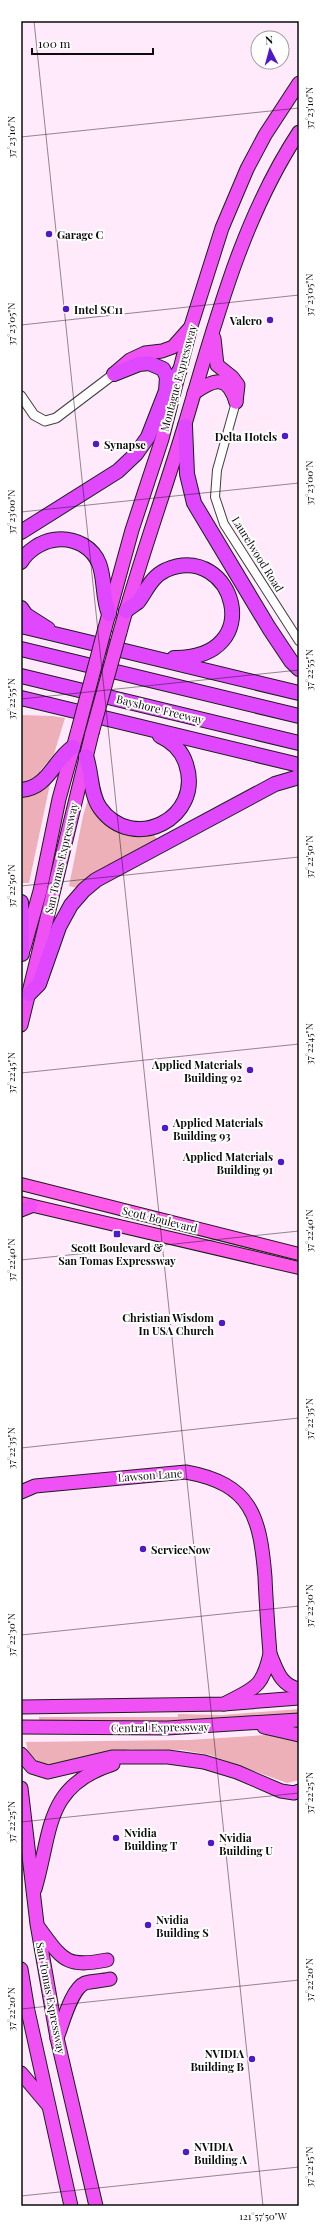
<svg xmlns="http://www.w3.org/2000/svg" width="320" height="2227" font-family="'Playfair Display',serif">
	<rect width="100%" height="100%" fill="#ffeafb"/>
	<g fill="#edb0b9">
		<polygon points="21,715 53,716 65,718 54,754 40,771 41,774 21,783"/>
		<polygon points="50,784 29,883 21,883 21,797 36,794"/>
		<polygon points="89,796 92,805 153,833 157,839 106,867 77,888 69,886 83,816"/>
		<polygon points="299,1709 299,1715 190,1723 39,1723 39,1717 178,1717 178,1714 222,1715"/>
		<polygon points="281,1734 299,1741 299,1780 287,1783 210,1755 182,1750 130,1749 63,1764 42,1765 28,1752 26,1742 189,1740"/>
	</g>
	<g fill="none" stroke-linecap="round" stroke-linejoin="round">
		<g stroke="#3f3f3f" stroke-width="10">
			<polyline id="minor" points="236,402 217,470 215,497 224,524 299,641"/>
		</g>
		<g stroke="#3f3f3f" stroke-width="11">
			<polyline id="tertiary" points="21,396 34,415 45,421 56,418 114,374"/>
		</g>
		<g stroke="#1d1d1d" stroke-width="14">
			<g id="primary">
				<polyline points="21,1184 299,1254"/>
				<polyline points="21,1203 299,1268"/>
			</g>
		</g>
		<g stroke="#1d1d1d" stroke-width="15">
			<g id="trunk">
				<polyline points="214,338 217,365 232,377 238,385 236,402"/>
				<polyline points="116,372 130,360 145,353 162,351 173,347 189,329"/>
				<path d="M194,393C214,379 227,374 236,402"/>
				<polyline points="105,628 132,530 162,439 191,326 222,228 247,169 265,135 299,83"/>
				<path d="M120,632C139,562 164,494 185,424C215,324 241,220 299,132"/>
				<polyline points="24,948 40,891 59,799 78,730"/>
				<polyline points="21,1025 92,733"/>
				<polyline points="21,1210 31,1206"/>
				<path d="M21,1492L35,1486L186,1472C252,1484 260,1517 265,1577C266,1603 268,1628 270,1654C262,1689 254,1688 224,1704"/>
				<path d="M270,1654C277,1670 280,1685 299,1689"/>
				<polyline points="21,1707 224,1704 299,1698"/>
				<polyline points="21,1727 167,1728 299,1720"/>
				<polyline points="264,1727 299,1735"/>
				<polyline points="21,1754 32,1767 48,1772 112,1757 168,1757 204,1762 237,1772 281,1791 294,1793 299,1791"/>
				<polyline points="21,1788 37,1924 57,2038 96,2206"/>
				<path d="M35,1889C52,1832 44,1786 113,1764"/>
				<path d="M39,1928C63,1960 65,1968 107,1960"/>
				<polyline points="21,1969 28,2011 71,2206"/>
				<path d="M57,2038C63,2023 71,1989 85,1983C92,1981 102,1981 110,1979"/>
				<polyline points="21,2073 48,2105"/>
			</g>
		</g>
		<g stroke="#1d1d1d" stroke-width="16">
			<g id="motorway">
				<polyline points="167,388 180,370"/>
				<polyline points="185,426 187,474 194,503 269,628 291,661 299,669"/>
				<polyline points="21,532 118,471 136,454 148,437 166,391 167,377 163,369 149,363 139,364 114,374"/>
				<path d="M21,562C27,551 41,542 53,540C64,538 74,540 83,545C110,561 99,590 109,614"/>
				<polyline points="21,608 26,615 48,629"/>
				<path d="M126,611C129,608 134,605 138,602C147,590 151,577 166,570C234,541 269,659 174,658"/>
				<polyline points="21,626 299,693"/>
				<polyline points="21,649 299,716"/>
				<polyline points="21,676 299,743"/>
				<polyline points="21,698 299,765"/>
				<path d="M86,756C92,773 90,794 100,808C133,854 204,818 186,764C182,751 173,742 160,736"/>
				<path d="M21,790C48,788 53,761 73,747"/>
				<polyline points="21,902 22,954"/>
				<polyline points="29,994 39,984 59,927 71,905 84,890 96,880 275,784 299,777"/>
			</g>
		</g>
		<use href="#minor" stroke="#fff" stroke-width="8"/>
		<use href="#tertiary" stroke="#fff" stroke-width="9"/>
		<use href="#primary" stroke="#ff5aea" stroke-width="12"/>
		<use href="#trunk" stroke="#f051f4" stroke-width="13"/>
		<use href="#motorway" stroke="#e048ff" stroke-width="14"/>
		<g stroke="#1d1d1d" stroke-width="15" stroke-linecap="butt">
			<g id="trunk-bridge">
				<polyline points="78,730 105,628"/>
				<polyline points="92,733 120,632"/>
			</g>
		</g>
		<use href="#trunk-bridge" stroke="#f051f4" stroke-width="13"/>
	</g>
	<path fill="none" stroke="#0c0c0c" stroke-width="1" stroke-opacity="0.45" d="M34,21L263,2206M21,137L299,108M21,325L299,295M21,512L299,483M21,699L299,670M21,886L299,857M21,1073L299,1044M21,1260L299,1231M21,1448L299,1418M21,1635L299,1606M21,1822L299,1793M21,2009L299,1980M21,2196L299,2167"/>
	<g fill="#5117c9" stroke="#fff" stroke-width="1.5">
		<circle cx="49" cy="234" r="4"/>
		<circle cx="66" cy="309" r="4"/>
		<circle cx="270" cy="320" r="4"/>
		<circle cx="285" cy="436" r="4"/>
		<circle cx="96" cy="444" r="4"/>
		<circle cx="250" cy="1070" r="4"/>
		<circle cx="165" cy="1128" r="4"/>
		<circle cx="281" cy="1162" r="4"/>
		<rect x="113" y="1230" width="8" height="8" rx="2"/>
		<circle cx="222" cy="1323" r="4"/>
		<circle cx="143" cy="1549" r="4"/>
		<circle cx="116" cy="1838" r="4"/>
		<circle cx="211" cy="1843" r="4"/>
		<circle cx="148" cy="1925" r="4"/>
		<circle cx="252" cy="2059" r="4"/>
		<circle cx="186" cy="2152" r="4"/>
	</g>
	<g text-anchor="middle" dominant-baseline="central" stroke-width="4" stroke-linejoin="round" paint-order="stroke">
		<g font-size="11" font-weight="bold" fill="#0c0c0c" stroke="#fff" text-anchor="start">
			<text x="57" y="234">Garage C</text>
			<text x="74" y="309">Intel SC11</text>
			<text x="262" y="320" text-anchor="end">Valero</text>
			<text x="277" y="436" text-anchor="end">Delta Hotels</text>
			<text x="104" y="444">Synapse</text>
			<text x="242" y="1064" text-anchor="end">Applied Materials<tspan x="242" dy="13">Building 92</tspan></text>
			<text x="173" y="1122">Applied Materials<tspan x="173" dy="13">Building 93</tspan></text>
			<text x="273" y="1156" text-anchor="end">Applied Materials<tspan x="273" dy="13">Building 91</tspan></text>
			<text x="117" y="1247" text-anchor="middle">Scott Boulevard &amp;<tspan x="117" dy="13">San Tomas Expressway</tspan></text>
			<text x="214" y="1317" text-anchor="end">Christian Wisdom<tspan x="214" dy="13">In USA Church</tspan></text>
			<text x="151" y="1549">ServiceNow</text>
			<text x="124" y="1832">Nvidia<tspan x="124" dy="13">Building T</tspan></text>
			<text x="219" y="1837">Nvidia<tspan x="219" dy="13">Building U</tspan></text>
			<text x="156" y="1919">Nvidia<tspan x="156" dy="13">Building S</tspan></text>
			<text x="244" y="2053" text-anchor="end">NVIDIA<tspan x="244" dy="13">Building B</tspan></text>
			<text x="194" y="2146">NVIDIA<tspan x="194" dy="13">Building A</tspan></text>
		</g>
		<g font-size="11" fill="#0c0c0c" stroke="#fff">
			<text transform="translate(178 378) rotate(-75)">Montague Expressway</text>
			<text transform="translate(258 554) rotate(58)">Laurelwood Road</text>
			<text transform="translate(160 709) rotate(14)">Bayshore Freeway</text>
			<text transform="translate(61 858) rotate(-77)">San Tomas Expressway</text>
			<text transform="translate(160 1219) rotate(14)">Scott Boulevard</text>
			<text transform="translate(150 1475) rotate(-4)">Lawson Lane</text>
			<text transform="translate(160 1727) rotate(-1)">Central Expressway</text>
			<text transform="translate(51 1998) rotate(79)">San Tomas Expressway</text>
		</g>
	</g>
	<rect width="320" height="2227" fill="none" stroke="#ffffff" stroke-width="44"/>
	<g transform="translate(270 50) rotate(354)"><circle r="19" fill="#ffffff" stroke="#9e9e9e"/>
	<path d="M0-3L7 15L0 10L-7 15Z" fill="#5117c9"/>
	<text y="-6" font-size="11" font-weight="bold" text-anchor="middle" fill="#0c0c0c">N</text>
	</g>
	<path d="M32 48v6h121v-6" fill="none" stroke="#0c0c0c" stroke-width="2"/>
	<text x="38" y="48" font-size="12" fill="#0c0c0c" stroke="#ffffff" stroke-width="3" paint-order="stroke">100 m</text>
	<rect x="22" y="22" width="276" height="2183" fill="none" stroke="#0c0c0c" stroke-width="1.5"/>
	<g font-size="10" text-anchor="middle" fill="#0c0c0c">
		<text transform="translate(309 108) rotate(-90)" y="4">37°23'10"N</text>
		<text transform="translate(11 137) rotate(-90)" y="4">37°23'10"N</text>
		<text transform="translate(309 295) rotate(-90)" y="4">37°23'05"N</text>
		<text transform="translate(11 324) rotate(-90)" y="4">37°23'05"N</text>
		<text transform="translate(309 483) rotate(-90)" y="4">37°23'00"N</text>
		<text transform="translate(11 512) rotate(-90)" y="4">37°23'00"N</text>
		<text transform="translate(309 670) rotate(-90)" y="4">37°22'55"N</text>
		<text transform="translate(11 699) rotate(-90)" y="4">37°22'55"N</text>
		<text transform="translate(309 857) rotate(-90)" y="4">37°22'50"N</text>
		<text transform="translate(11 886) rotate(-90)" y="4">37°22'50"N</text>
		<text transform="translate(309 1044) rotate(-90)" y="4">37°22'45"N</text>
		<text transform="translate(11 1073) rotate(-90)" y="4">37°22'45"N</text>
		<text transform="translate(309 1231) rotate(-90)" y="4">37°22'40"N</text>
		<text transform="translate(11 1260) rotate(-90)" y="4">37°22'40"N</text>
		<text transform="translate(309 1419) rotate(-90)" y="4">37°22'35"N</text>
		<text transform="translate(11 1448) rotate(-90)" y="4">37°22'35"N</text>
		<text transform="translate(309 1606) rotate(-90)" y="4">37°22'30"N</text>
		<text transform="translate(11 1635) rotate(-90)" y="4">37°22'30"N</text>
		<text transform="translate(309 1793) rotate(-90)" y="4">37°22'25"N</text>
		<text transform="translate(11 1822) rotate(-90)" y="4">37°22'25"N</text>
		<text transform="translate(309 1980) rotate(-90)" y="4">37°22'20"N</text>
		<text transform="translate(11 2009) rotate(-90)" y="4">37°22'20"N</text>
		<text transform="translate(309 2167) rotate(-90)" y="4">37°22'15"N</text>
		<text x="263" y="2220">121°57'50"W</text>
	</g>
</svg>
